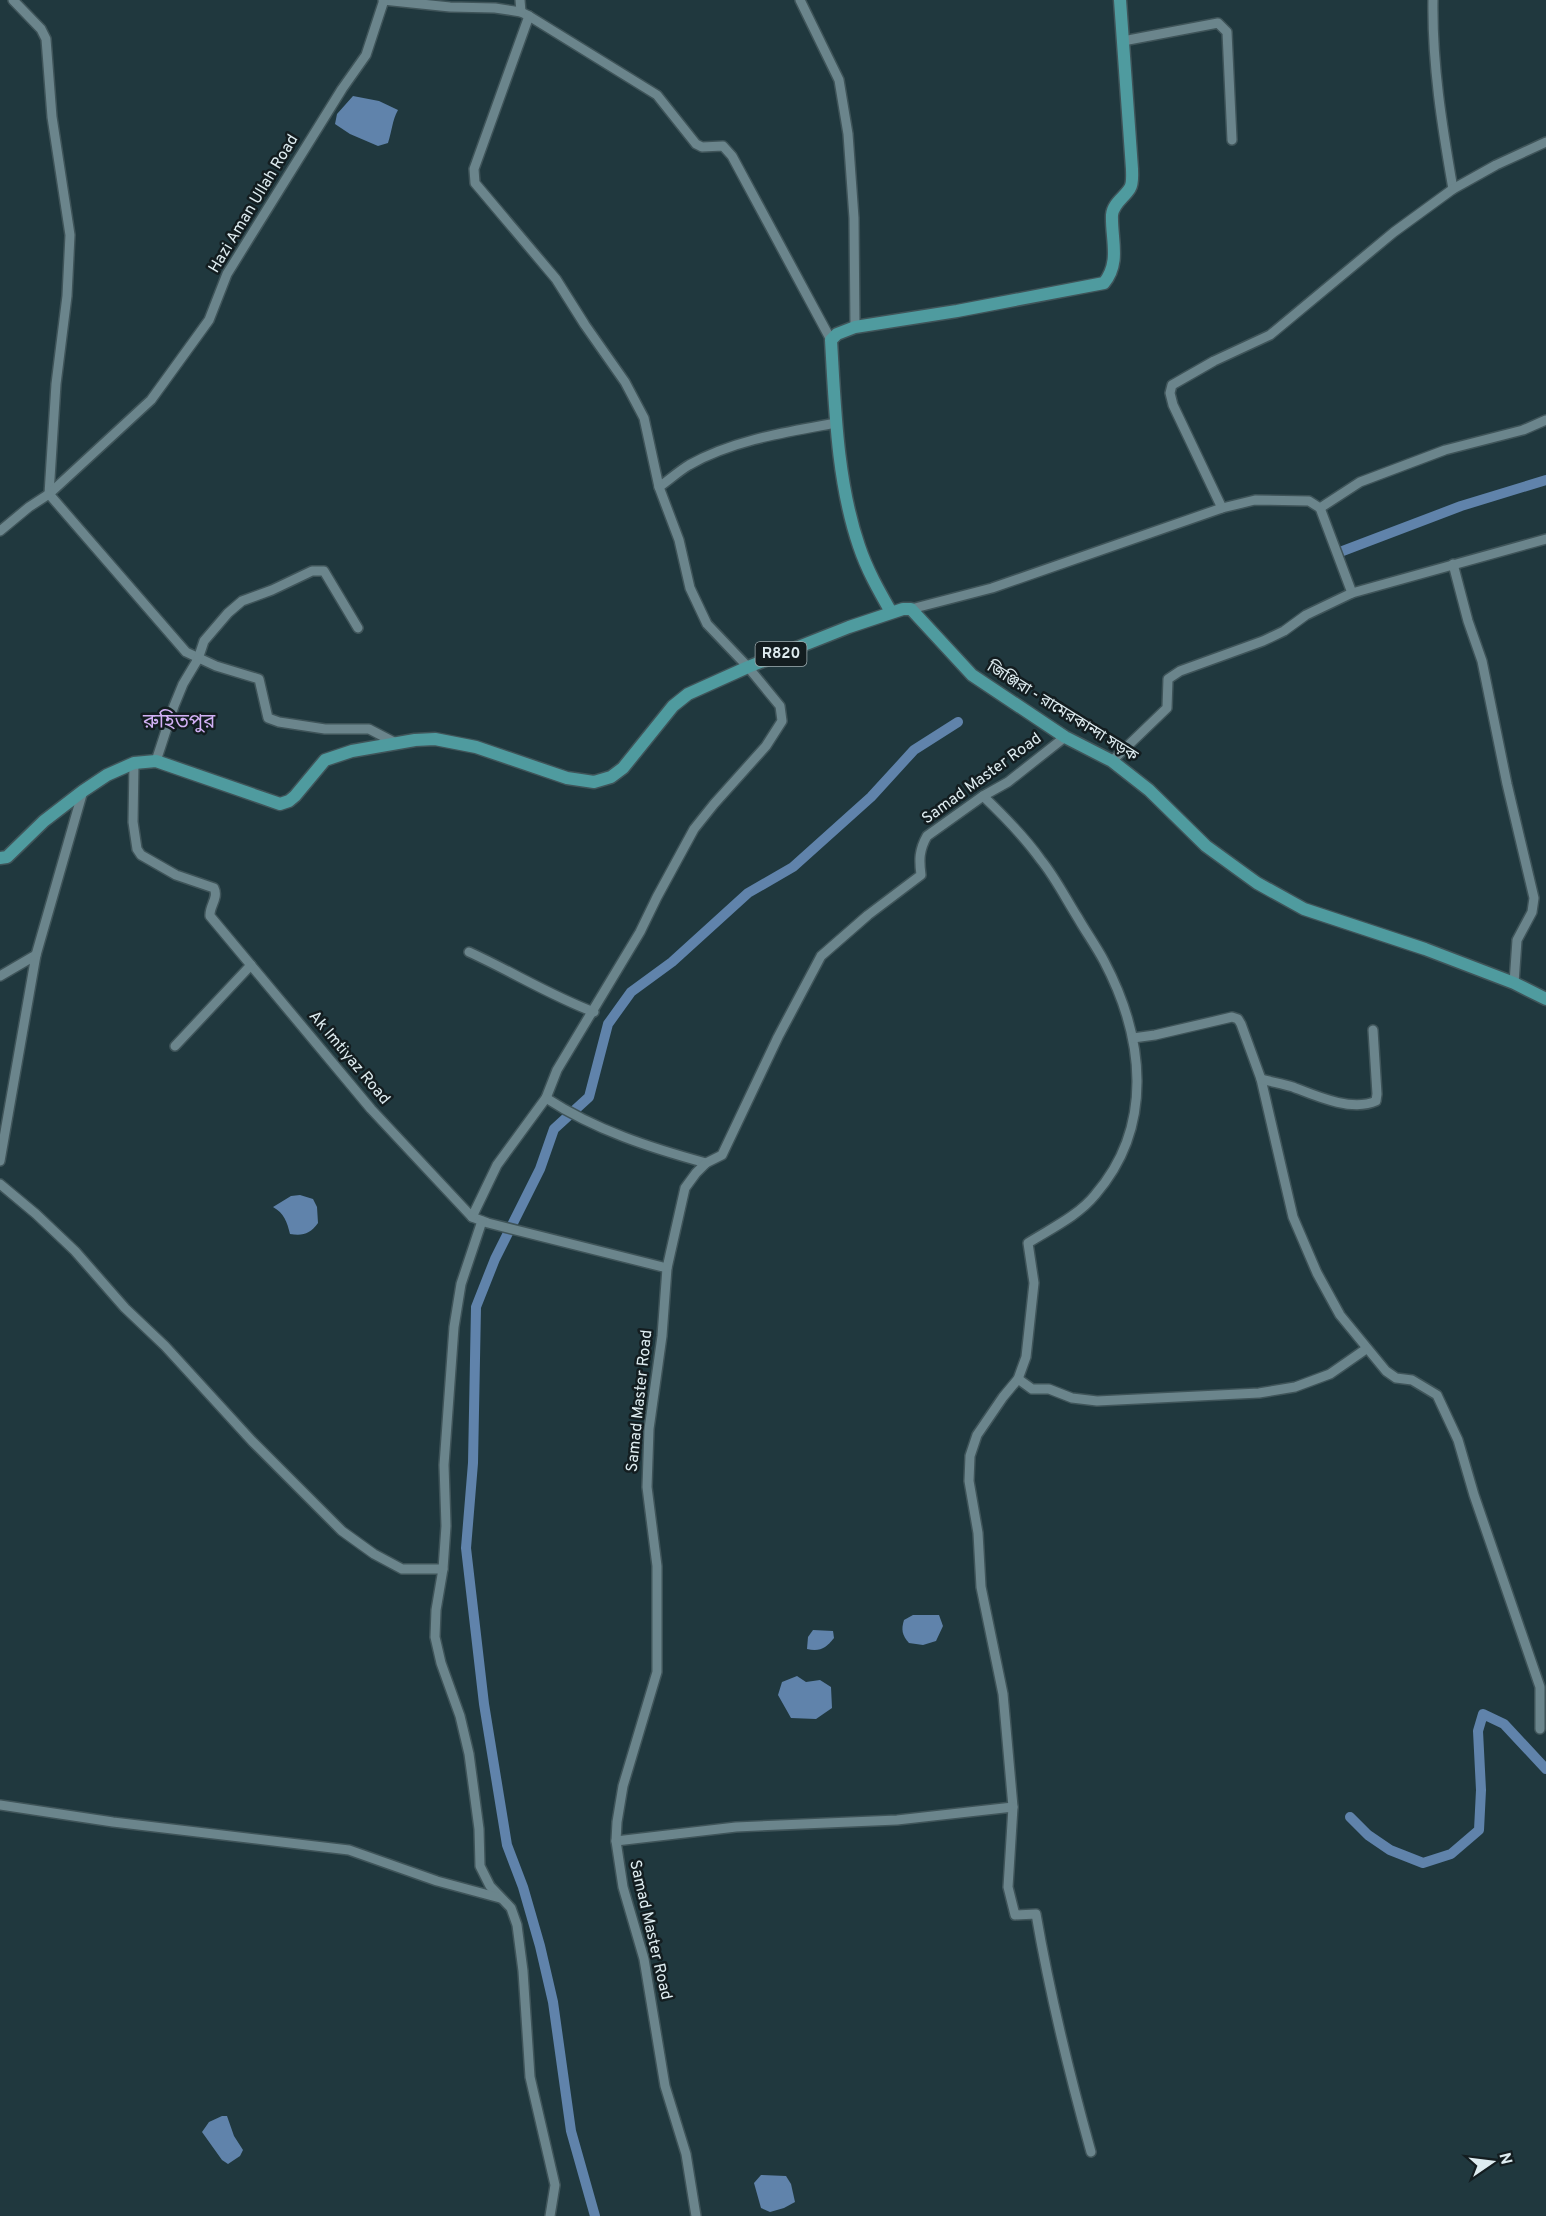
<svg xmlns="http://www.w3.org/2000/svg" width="1546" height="2216" font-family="Overpass,'Noto Sans Bengali',sans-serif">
	<rect width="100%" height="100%" fill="#20383e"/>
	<g fill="#6083ab">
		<path d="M353,96L379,101L398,110C392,121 392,131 388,143L378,146L350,134L335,124L337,114Z"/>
		<path d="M300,1195L313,1199L317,1207L318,1223C310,1234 303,1236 290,1234C287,1222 284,1213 273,1207L291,1196Z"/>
		<path d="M913,1615H939L943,1626L936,1641L923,1645L909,1643C902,1635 901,1630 904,1620Z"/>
		<path d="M813,1630L833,1631L834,1638C826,1648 820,1652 807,1649L808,1637Z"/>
		<polygon points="797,1676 806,1682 820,1680 831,1687 832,1708 816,1719 791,1718 778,1695 782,1682"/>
		<polygon points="222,2116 227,2116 234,2136 243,2150 240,2156 228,2164 222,2160 202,2132 209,2122"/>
		<polygon points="761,2175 786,2176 791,2184 795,2202 784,2208 770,2212 761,2208 754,2183"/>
	</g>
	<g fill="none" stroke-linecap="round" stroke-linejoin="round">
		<g stroke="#6083ab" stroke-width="10">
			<polyline points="1340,552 1461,506 1546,480"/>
			<polyline points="1350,1817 1368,1835 1390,1850 1423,1863 1451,1854 1479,1830 1481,1790 1478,1731 1483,1714 1504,1724 1546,1769"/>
			<polyline points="595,2216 571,2131 553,2002 540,1946 523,1887 507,1845 484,1704 466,1548 473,1463 476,1307 495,1259 540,1169 554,1129 589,1097 608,1024 631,992 672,962 748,893 793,867 871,797 914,750 958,722"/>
		</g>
		<g stroke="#3f5459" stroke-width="12">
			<g id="minor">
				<polyline points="13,0 41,29 46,39 52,117 70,235 67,296 56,384 49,494 186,652 216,666 259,679 268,718 279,722 325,729 369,729 394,742"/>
				<polyline points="383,0 450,7 495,8 521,12 529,16 657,95 696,144 702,147 723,146 732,156 831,340"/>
				<polyline points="520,0 521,12"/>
				<polyline points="800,0 839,80 848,134 854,218 855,327"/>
				<path d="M1433,0C1432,64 1442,126 1453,189"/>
				<polyline points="1123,41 1218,23 1227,32 1232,140"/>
				<path d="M659,487C669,480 679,471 689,465C733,440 787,432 836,423"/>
				<polyline points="1222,508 1173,405 1170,393 1172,385 1214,361 1270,335 1394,232 1453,189 1496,165 1546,142"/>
				<polyline points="1320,508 1360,482 1445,450 1523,430 1546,420"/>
				<polyline points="0,531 29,507 49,494 151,400 209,320 227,274 342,89 366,55 384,0"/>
				<polyline points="1453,564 1468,621 1482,661 1507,784 1534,898 1532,912 1517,940 1514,983"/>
				<polyline points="911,609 992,588 1222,508 1255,500 1309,501 1320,508 1352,593"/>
				<polyline points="156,761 174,706 183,684 198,659 204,641 228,613 242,601 272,590 312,571 324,571 358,628"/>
				<polyline points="1112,761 1167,708 1168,679 1180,671 1263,641 1284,631 1306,615 1352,593 1546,539"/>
				<path d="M134,763L133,822L137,849L141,855L176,875L214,888C219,898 209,906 210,916L371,1109L472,1217L488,1223L667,1268"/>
				<path d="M983,796C1004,816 1024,836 1041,860C1055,877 1066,899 1078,918C1086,932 1096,946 1104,961C1144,1037 1155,1126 1095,1195C1078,1216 1050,1229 1028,1243L1034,1283L1026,1357L1018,1379L1003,1397L977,1435L970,1456L969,1481L978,1533L981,1587L1003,1694L1013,1807"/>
				<path d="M469,952C511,971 551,996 594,1012"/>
				<polyline points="0,976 36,955"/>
				<polyline points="1133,1038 1155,1035 1232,1017 1238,1019 1241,1024 1261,1079 1293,1217 1317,1273 1340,1315 1386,1371 1396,1378 1412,1380 1437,1395 1458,1440 1474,1495 1540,1687 1540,1729"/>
				<polyline points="175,1046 251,965"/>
				<path d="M1261,1079C1272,1082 1283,1084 1293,1087C1316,1096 1352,1112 1376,1101L1377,1094L1373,1030"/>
				<path d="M546,1098C595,1130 651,1148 706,1163"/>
				<polyline points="0,1161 36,955 83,791"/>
				<polyline points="0,1184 36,1214 75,1251 125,1308 165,1346 252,1441 342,1531 374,1554 402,1569 443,1569 436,1610 435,1637 441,1663 460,1716 469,1754 479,1829 480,1866 490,1886 511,1908 517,1925 523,1971 530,2077 555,2185 550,2216"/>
				<polyline points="472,1217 497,1165 546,1098 557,1070 640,932 657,897 694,829 714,804 766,746 782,721 780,706 748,667 707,624 690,588 679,540 659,487 644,418 625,382 585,325 556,279 475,183 474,169 529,16"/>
				<polyline points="1018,1379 1032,1389 1049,1389 1072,1398 1097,1401 1259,1393 1295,1387 1330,1374 1366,1349"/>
				<polyline points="443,1569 446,1526 444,1465 454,1327 461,1284 482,1221"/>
				<polyline points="0,1805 113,1822 349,1850 437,1881 500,1898"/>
				<path d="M616,1841L736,1827L897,1820L1013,1807L1008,1887L1015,1915L1036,1914C1050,1995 1069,2073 1091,2152"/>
				<path d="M696,2216L686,2154L665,2086L644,1959L623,1887L616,1841L617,1822L623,1786L657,1672V1566L647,1487L649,1429L662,1336L667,1268L685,1188L696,1173L706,1163L722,1155L778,1037L821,956L868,915L921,875C919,860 919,850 927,836L983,796L1008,782L1065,737"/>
			</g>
		</g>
		<g stroke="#3f5459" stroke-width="15">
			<g id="major">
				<path d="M891,612C879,591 867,570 859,546C837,482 835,408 831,340L837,334L855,327L957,311L1104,283C1121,262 1111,239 1112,215C1113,203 1125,197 1130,188C1133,183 1132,175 1132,169L1120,0"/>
				<polyline points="0,858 7,857 44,821 83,791 107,775 134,763 156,761 280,804 289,801 295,796 325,760 352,751 415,740 435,739 476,747 567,778 594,782 611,777 623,768 673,706 688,694 748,667 849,627 903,609 911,609 972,675 1065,737 1112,761 1149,790 1206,846 1257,883 1304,909 1425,949 1514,983 1546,999"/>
			</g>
		</g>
		<use href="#minor" stroke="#6b858c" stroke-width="9"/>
		<use href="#major" stroke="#4f9b9f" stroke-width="12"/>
	</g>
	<g text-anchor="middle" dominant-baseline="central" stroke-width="5" stroke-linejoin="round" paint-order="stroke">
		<rect fill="#131d20" stroke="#a1aeb2" stroke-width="1.5" x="755.5" y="642" width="51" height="24" rx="4.5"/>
		<g font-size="15" font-weight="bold" fill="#deecf0">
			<text x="781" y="654">R820</text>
		</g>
		<g font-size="16" fill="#deecf0" stroke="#131d20">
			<text transform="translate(254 204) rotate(-59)">Hazi Aman Ullah Road</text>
			<text transform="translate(1062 712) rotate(32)">জিঞ্জিরা - রামেরকান্দা সড়ক</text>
			<text transform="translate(982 779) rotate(-36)">Samad Master Road</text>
			<text transform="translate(349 1058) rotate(50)">Ak Imtiyaz Road</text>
			<text transform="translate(640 1401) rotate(-84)">Samad Master Road</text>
			<text transform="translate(650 1930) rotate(77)">Samad Master Road</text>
		</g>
		<g font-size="20" fill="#d2b1f5" stroke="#131d20">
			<text x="179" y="723">রুহিতপুর</text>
		</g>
	</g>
	<g transform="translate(1492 2162) rotate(76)" stroke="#131d20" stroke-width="4.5" paint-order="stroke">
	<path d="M0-4.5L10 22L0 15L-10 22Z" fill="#deecf0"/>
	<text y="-9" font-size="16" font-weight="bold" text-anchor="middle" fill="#deecf0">N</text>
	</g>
</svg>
